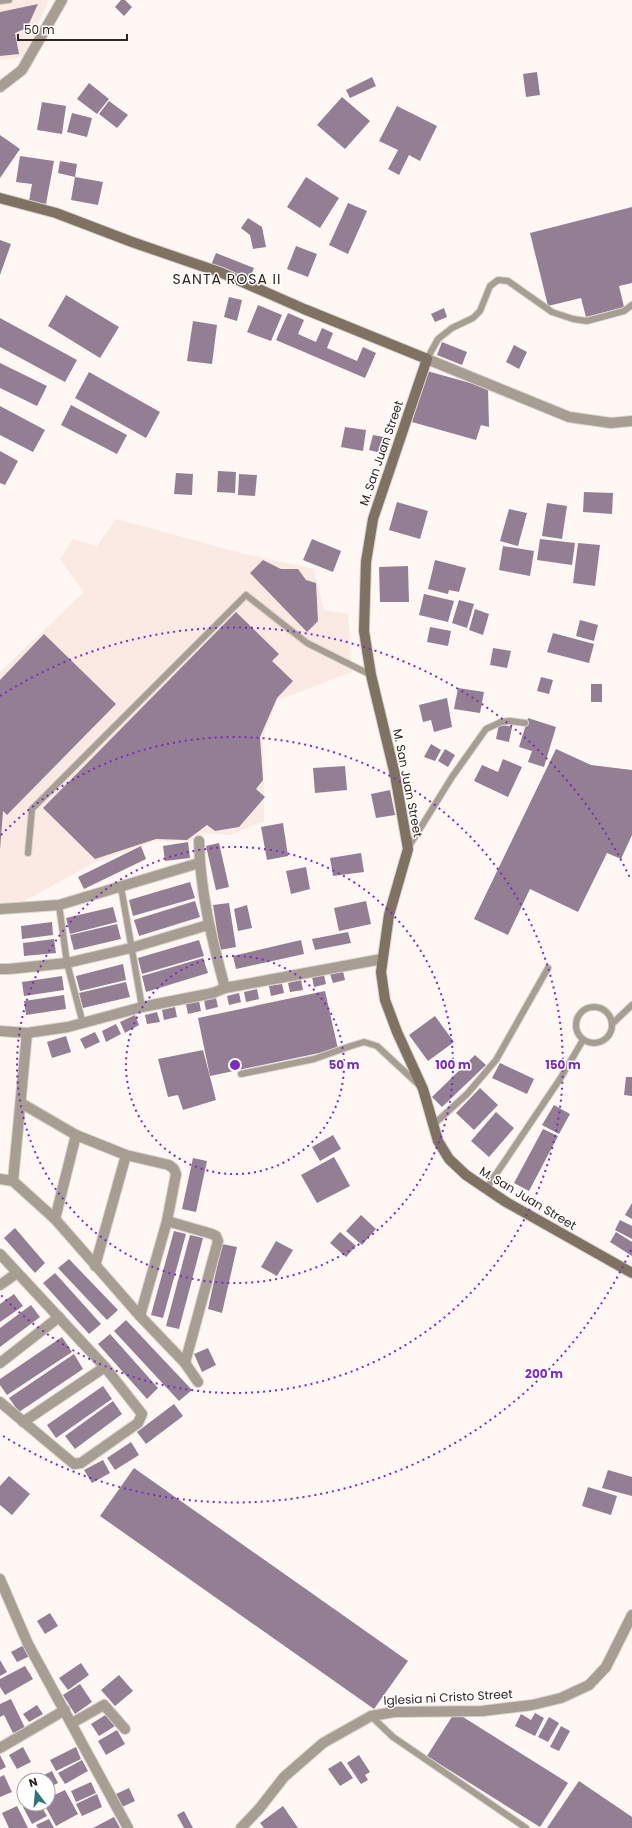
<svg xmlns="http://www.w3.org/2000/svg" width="632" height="1828" font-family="Poppins,sans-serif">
	<rect width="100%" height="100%" fill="#fef7f4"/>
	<g fill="#fbeae3">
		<polygon points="0,0 49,0 23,57 0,60"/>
		<polygon points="116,519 241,553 314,569 324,610 348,614 352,672 278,700 263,736 264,821 229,835 205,833 191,841 154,841 94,863 19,904 0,904 0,672 84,592 60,560 73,539 97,546"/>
	</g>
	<g fill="#937e93">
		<polygon points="121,0 125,0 132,7 124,16 115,7"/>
		<polygon points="38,4 27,28 15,33 19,54 0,56 0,12"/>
		<polygon points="537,72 540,95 526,97 523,74"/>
		<polygon points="372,77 376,86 350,98 346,90"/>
		<polygon points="89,83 109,99 97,114 77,99"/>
		<polygon points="342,97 370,121 345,149 317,125"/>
		<polygon points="109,101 128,115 117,128 99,114"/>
		<polygon points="42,102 66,106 62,134 37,130"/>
		<polygon points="397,106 437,126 420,161 409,155 399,175 388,169 398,150 379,141"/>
		<polygon points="72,113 92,118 87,137 67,132"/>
		<polygon points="0,135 20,149 0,178"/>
		<polygon points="20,156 54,161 46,204 29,201 32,184 16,182"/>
		<polygon points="60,161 77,164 75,177 58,173"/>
		<polygon points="75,177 103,182 98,205 71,200"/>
		<polygon points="306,177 339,198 320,228 287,207"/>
		<polygon points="348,203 367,211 348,254 329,245"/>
		<polygon points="632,207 632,283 619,286 624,307 586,317 581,298 548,306 530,233"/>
		<polygon points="248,218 262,227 266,247 253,249 250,235 241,228"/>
		<polygon points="0,240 11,244 0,275"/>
		<polygon points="296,246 317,254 308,277 287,269"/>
		<polygon points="216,253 254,268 249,280 211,265"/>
		<polygon points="66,295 119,327 100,358 48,326"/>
		<polygon points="229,297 242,300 237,321 224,317"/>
		<polygon points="258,305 282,315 271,341 247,332"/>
		<polygon points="444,308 447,317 435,322 431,314"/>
		<polygon points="288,313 304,320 298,334 316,342 322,328 333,333 327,348 357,361 363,347 376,353 365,378 276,340"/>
		<polygon points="0,318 77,360 65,382 0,347"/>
		<polygon points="193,321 217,325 212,364 187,361"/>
		<polygon points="442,342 467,352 462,365 437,355"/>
		<polygon points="514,345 527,352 519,369 506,362"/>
		<polygon points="0,363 47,386 37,406 0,388"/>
		<polygon points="427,371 488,388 489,427 481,425 476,440 412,422"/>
		<polygon points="89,372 160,412 146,438 75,398"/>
		<polygon points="71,405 127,435 117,454 61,425"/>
		<polygon points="0,406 45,430 33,452 0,435"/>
		<polygon points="345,427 366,430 363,451 341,447"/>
		<polygon points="373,435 389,438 385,454 369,450"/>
		<polygon points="0,451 18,461 5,485 0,483"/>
		<polygon points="218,471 236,472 235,493 217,492"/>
		<polygon points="176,473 193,474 192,495 174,494"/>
		<polygon points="239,474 257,475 255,496 238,495"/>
		<polygon points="584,492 613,493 612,514 583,512"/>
		<polygon points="397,502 428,511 420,539 389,530"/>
		<polygon points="547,503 567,506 562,539 542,536"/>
		<polygon points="509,509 527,513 518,546 500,541"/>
		<polygon points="312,539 341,551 333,572 303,560"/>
		<polygon points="540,539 575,543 572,565 537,560"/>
		<polygon points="578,543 600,545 595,586 573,583"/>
		<polygon points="503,546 534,551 530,576 499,570"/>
		<polygon points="263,560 281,569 298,569 306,580 316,583 318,621 307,632 250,573"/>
		<polygon points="435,560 466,568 459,592 449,590 448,594 428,589"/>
		<polygon points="408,566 409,602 380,602 379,567"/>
		<polygon points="424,594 454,601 448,622 419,615"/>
		<polygon points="459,600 474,604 467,628 452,623"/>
		<polygon points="475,609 489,614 483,635 469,630"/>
		<polygon points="236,612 279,654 272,661 293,681 277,698 260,737 263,780 256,789 265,797 239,827 215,831 207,825 187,840 156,839 95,859 43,808"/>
		<polygon points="580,620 598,625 594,641 576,636"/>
		<polygon points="430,627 451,631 448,646 427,642"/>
		<polygon points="553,633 594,644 589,663 547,652"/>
		<polygon points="44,634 116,704 7,815 3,811 0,850 0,680"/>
		<polygon points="493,648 511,651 507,668 490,665"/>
		<polygon points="541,677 553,680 549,694 537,691"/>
		<rect x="591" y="684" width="11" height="18"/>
		<polygon points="458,688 484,692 480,713 454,709"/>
		<polygon points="447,698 452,727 434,732 431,720 423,722 419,705"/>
		<polygon points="528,718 556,727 544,767 528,762 532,751 519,747"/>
		<polygon points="499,724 512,727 509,742 496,739"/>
		<polygon points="431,744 441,750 435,761 424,757"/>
		<polygon points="445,749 455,755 448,767 438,761"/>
		<polygon points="556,749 591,765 632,770 632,835 621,859 607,853 578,912 530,889 508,935 474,919"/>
		<polygon points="503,759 522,767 508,797 474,781 482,765 498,772"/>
		<polygon points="345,766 347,790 315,793 313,768"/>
		<polygon points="390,790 395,815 376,818 371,794"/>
		<polygon points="283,823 288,856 267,860 261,827"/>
		<polygon points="188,842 190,858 165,861 163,846"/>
		<polygon points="219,843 229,887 216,890 206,846"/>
		<polygon points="141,846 146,859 84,889 78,877"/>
		<polygon points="361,853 364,872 333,876 330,858"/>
		<polygon points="306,867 310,889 291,894 286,871"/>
		<polygon points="190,882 195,898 133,916 129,900"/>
		<polygon points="195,901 200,917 139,936 134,920"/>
		<polygon points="366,901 371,924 339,931 334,908"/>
		<polygon points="229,903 236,947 220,950 213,905"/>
		<polygon points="247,905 252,928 238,931 234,909"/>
		<polygon points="113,907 117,922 70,934 66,918"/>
		<polygon points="52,922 53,935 22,939 21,926"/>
		<polygon points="117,924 121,939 74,950 70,935"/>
		<polygon points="348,932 351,943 315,950 312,939"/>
		<polygon points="54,939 56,953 24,956 23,943"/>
		<polygon points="199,940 204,956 142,974 138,958"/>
		<polygon points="301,940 304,954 236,969 233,956"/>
		<polygon points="203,958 208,973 146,992 142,976"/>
		<polygon points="123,964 126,980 80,991 76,976"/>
		<polygon points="343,971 345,980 333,983 330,974"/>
		<polygon points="324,975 326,984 314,987 312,977"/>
		<polygon points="62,976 64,990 24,996 22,982"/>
		<polygon points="301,980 303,990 290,992 288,983"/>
		<polygon points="126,982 130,997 83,1008 79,993"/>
		<polygon points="282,984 284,993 271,996 269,986"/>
		<polygon points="257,989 259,999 246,1002 244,992"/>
		<polygon points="325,991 338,1049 210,1076 198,1018"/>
		<polygon points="239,993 241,1002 229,1005 227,996"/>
		<polygon points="64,995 66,1009 26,1015 24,1001"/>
		<polygon points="216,998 218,1007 206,1010 204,1000"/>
		<polygon points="199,1001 201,1011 188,1014 186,1004"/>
		<polygon points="175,1007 177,1017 164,1020 162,1010"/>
		<polygon points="157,1012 160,1022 147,1024 145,1015"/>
		<polygon points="135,1015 139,1025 125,1033 120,1022"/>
		<polygon points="435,1016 454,1042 428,1061 409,1035"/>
		<polygon points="116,1024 121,1034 106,1042 102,1031"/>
		<polygon points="95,1032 100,1042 85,1049 80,1039"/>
		<polygon points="66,1036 71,1052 52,1058 47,1042"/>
		<polygon points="203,1050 216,1100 183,1110 178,1095 168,1097 158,1059"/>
		<polygon points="475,1055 486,1065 442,1107 432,1097"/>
		<polygon points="500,1063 534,1079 527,1094 492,1078"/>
		<polygon points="626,1077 632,1077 632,1096 624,1095"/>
		<polygon points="480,1088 498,1105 474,1130 456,1113"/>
		<polygon points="554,1105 570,1114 559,1134 542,1125"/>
		<polygon points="496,1112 514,1128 489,1157 471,1141"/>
		<polygon points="543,1129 558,1136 529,1191 514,1183"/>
		<polygon points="333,1135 341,1149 320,1161 312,1147"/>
		<polygon points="334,1157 350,1186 317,1203 301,1175"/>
		<polygon points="193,1158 207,1161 196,1212 182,1209"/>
		<polygon points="632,1203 632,1219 625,1215"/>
		<polygon points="361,1215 376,1229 362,1245 346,1231"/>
		<polygon points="620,1220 632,1226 632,1239 615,1230"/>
		<polygon points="15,1228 45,1263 35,1273 4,1238"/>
		<polygon points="174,1231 186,1234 163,1318 151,1315"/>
		<polygon points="340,1232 356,1246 346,1257 330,1243"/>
		<polygon points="616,1232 632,1242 632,1256 610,1242"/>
		<polygon points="190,1235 203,1238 179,1329 166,1326"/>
		<polygon points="276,1241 293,1250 277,1276 261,1267"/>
		<polygon points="222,1244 237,1247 222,1313 208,1309"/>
		<polygon points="69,1259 118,1310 107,1320 58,1268"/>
		<polygon points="55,1273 101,1324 89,1334 43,1283"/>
		<polygon points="14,1294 23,1306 0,1322 0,1304"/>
		<polygon points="31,1305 40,1317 0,1347 0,1328"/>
		<polygon points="126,1320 192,1390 179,1401 114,1331"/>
		<polygon points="110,1334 158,1388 147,1399 98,1344"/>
		<polygon points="62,1337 72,1352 7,1395 0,1385 0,1379"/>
		<polygon points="208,1348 216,1365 202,1372 194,1354"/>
		<polygon points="74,1354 83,1369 19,1412 9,1398"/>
		<polygon points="103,1386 112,1399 56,1438 47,1425"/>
		<polygon points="113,1401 122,1414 75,1449 65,1436"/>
		<polygon points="174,1404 183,1416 146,1444 137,1432"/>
		<polygon points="131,1442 139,1455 115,1470 107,1458"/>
		<polygon points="103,1460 110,1473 92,1483 84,1470"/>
		<polygon points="134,1468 408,1661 374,1709 100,1516"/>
		<polygon points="608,1470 632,1477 632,1496 602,1488"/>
		<polygon points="9,1476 30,1494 12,1515 0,1505 0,1486"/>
		<polygon points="588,1487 617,1496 611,1515 582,1506"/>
		<polygon points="50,1613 58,1626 45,1634 37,1621"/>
		<polygon points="24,1645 30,1656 17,1662 11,1652"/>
		<polygon points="0,1660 7,1672 0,1676"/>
		<polygon points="81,1663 89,1675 68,1690 59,1678"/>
		<polygon points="25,1666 33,1679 5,1695 0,1687 0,1679"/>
		<polygon points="119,1675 133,1691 115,1706 101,1690"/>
		<polygon points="80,1684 92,1702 75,1714 63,1695"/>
		<polygon points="11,1699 25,1728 13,1733 4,1715 0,1717 0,1704"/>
		<polygon points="37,1705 43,1714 29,1722 23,1714"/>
		<polygon points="455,1712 568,1783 540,1827 427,1756"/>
		<polygon points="535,1713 544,1718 535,1736 515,1726 521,1714 531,1720"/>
		<polygon points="107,1714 115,1726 99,1736 91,1724"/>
		<polygon points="549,1717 559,1723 548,1742 538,1737"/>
		<polygon points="561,1726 570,1731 559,1751 550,1747"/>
		<polygon points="117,1730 125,1744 106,1755 98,1741"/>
		<polygon points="23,1747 31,1762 17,1769 9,1755"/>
		<polygon points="76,1747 81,1759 56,1771 50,1760"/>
		<polygon points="0,1755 6,1767 0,1770"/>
		<polygon points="359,1755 370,1772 365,1775 368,1780 361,1784 347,1763"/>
		<polygon points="82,1760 88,1771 65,1784 58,1773"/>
		<polygon points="341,1761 353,1778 340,1786 328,1769"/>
		<polygon points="52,1771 58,1783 48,1788 48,1780 34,1780"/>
		<polygon points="4,1775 12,1792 0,1797 0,1777"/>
		<polygon points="579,1781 632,1817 632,1828 547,1828"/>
		<polygon points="91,1782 96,1793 76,1802 71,1791"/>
		<polygon points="129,1788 135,1801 122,1807 116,1794"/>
		<polygon points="65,1790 78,1814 56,1826 44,1804 48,1804 48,1798"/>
		<polygon points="97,1794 102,1807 82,1816 76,1804"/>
		<polygon points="29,1804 40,1804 47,1816 32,1824 23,1807"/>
		<polygon points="17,1806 28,1828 9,1828 2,1813"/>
		<polygon points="283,1806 298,1828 264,1828 260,1823"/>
		<polygon points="184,1811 193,1828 184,1828 177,1815"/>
		<polygon points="114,1817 120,1828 93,1828"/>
		<polygon points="49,1819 54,1828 38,1828 36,1825"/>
	</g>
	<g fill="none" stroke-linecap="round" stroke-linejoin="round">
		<g stroke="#d9d1cd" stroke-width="8">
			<g id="lane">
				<polyline points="0,1 9,0"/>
				<polyline points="427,359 438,339 452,328 473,318 480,311 490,286 498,280 508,281 552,312 573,319 587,321 624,311 632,305"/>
				<polyline points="408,848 452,777 486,729 501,722 510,721 525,723"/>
				<polyline points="28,853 32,809 246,595 307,643 371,675"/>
				<polyline points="121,887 142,1007"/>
				<polyline points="59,905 67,963 83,1024"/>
				<circle cx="594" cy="1025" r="18"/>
				<polyline points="613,1023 632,1005"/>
				<polyline points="241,1074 314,1059 351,1046 364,1042 377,1046 419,1085"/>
				<polyline points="432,1126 467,1094 496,1060 548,968"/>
				<polyline points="486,1189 560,1079 583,1040"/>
				<polyline points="371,1716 393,1737 526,1828"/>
			</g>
		</g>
		<g stroke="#d9d1cd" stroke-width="12">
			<g id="street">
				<polyline points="0,87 22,70 62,0"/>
				<polyline points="427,359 569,417 611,423 632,421"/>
				<path d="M199,841C200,892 212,940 225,988"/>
				<polyline points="0,909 59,905 199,863"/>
				<polyline points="0,969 9,969 67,963 131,948 208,925"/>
				<polyline points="0,1031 27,1033 68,1027 142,1007 213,993 225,988 382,959"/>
				<polyline points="21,1103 76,1135 126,1155 169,1165 174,1169 176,1174 167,1221 140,1316"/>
				<polyline points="0,1179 13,1181 55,1219 140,1316 185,1363 218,1241 216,1236 212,1234 167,1221"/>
				<polyline points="13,1181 27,1033"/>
				<polyline points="55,1219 76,1135"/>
				<polyline points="0,1254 105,1367 142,1414 138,1423 81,1463 74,1464 0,1402"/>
				<polyline points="95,1266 126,1155"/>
				<polyline points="0,1285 17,1273"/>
				<polyline points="0,1363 59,1317"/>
				<polyline points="185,1363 198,1382"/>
				<polyline points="23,1422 105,1367"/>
				<polyline points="0,1579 28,1644 128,1828"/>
				<polyline points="72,1723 104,1705 125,1729"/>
				<polyline points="0,1748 65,1710"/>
				<polyline points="241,1828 259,1809 284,1777 323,1743 371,1716 394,1712 482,1711 532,1705 561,1698 589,1685 606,1667 632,1615"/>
			</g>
		</g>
		<g stroke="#d9d1cd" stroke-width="12">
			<polyline id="secondary" points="0,198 56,213 132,242 222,273 304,309 427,359 373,519 366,562 364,631 371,675 395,775 408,849 389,915 381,972 385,1000 397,1032 423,1089 438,1141 449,1159 466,1175 506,1202 632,1273"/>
		</g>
		<use href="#lane" stroke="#a79d93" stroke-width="6"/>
		<use href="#street" stroke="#a79d93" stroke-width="10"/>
		<use href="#secondary" stroke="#7f7263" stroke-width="10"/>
	</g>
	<g fill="none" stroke="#7b2cbf" stroke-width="2" stroke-dasharray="2 4">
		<circle cx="235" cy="1065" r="109"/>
		<circle cx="235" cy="1065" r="218"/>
		<path d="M1 835A328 328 0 1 1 1 1295"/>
		<path d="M631 1250A437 437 0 0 1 0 1434M0 696A437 437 0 0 1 631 880"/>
	</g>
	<g text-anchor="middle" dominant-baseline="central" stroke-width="3" stroke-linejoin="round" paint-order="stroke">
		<g font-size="12" fill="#2f241e" stroke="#fff">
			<text transform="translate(381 453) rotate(-71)">M. San Juan Street</text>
			<text transform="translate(408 783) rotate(79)">M. San Juan Street</text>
			<text transform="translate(528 1198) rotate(31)">M. San Juan Street</text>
			<text transform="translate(448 1697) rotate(-3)">Iglesia ni Cristo Street</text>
		</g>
		<g font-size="14" letter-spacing="1" fill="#2f241e" stroke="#fff">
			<text x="227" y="279">SANTA ROSA II</text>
		</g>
	</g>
	<circle cx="235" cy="1065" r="6" fill="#7b2cbf" stroke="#fff" stroke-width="2"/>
	<g font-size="12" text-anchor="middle" font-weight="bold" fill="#7b2cbf" stroke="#fff" stroke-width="3" stroke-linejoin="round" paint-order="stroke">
		<text x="344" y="1069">50 m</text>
		<text x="453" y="1069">100 m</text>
		<text x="563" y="1069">150 m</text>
		<text x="544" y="1378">200 m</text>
	</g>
	<g transform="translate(36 1792) rotate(344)"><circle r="19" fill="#ffffff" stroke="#aca7a5"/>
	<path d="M0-3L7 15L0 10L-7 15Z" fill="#2c7678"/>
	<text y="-6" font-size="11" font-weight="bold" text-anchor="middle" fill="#2f241e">N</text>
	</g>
	<path d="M18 34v6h109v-6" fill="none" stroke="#2f241e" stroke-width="2"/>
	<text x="24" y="34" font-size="12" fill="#2f241e" stroke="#ffffff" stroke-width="3" paint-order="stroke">50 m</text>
</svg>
